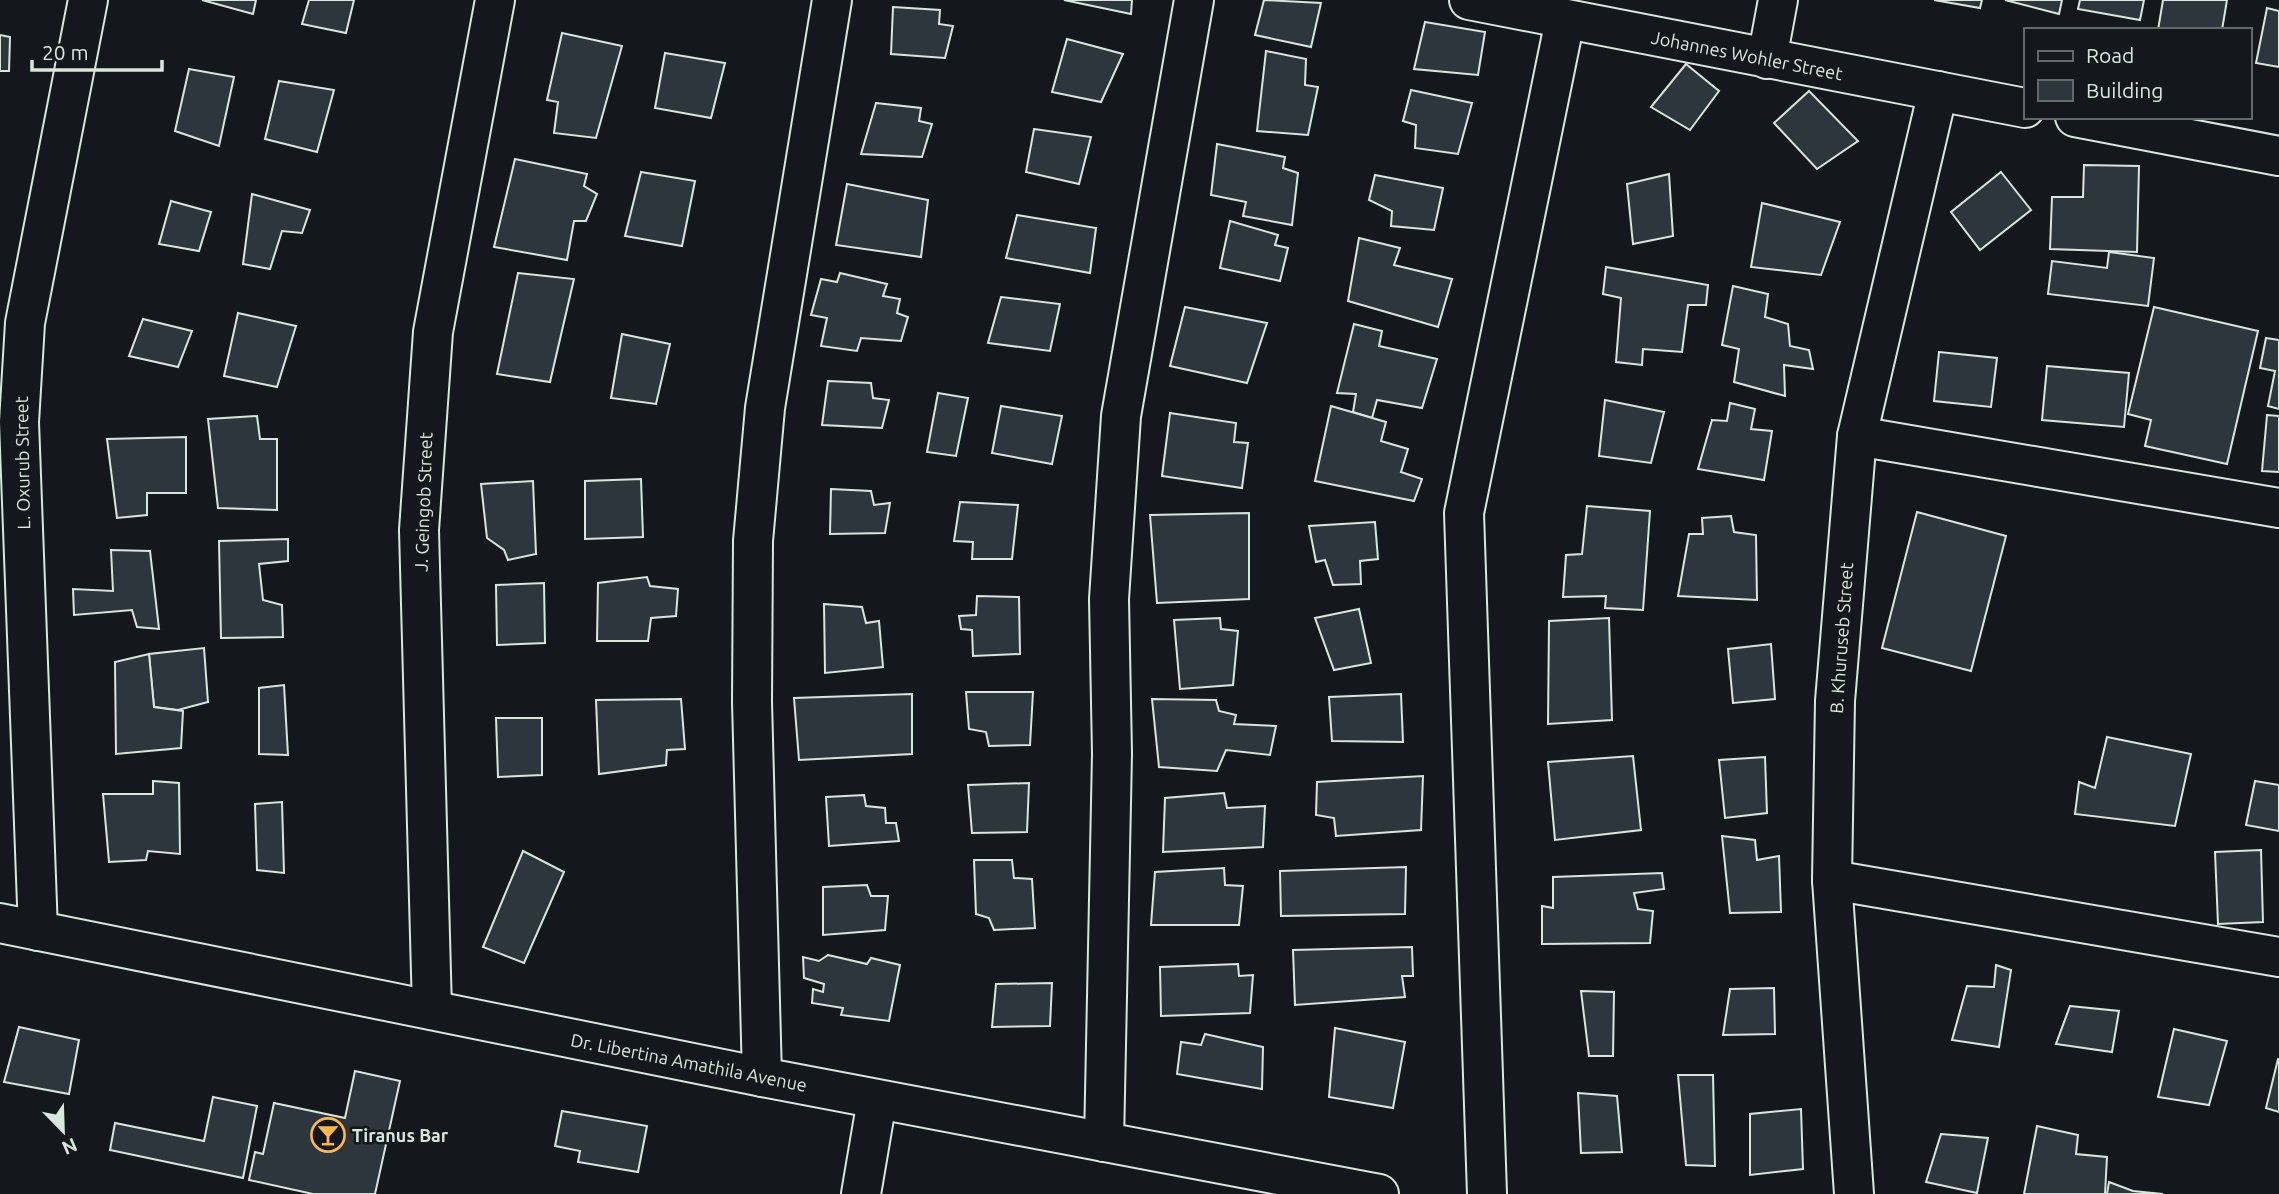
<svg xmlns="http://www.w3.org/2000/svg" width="2279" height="1194" font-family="Ubuntu,sans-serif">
	<rect width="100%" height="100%" fill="#14181c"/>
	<g fill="#2c363c" stroke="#d8e6dc" stroke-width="2">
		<polygon points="202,0 256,0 253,14"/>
		<polygon points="309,0 354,0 346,33 302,24"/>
		<polygon points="1064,0 1132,0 1131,14"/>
		<polygon points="1264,0 1321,3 1311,47 1255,35"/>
		<polygon points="1934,0 1982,0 1980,8"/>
		<polygon points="2005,0 2062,0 2059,14"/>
		<polygon points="2080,0 2144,0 2140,20 2078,9"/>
		<polygon points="2163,0 2227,0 2222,30 2158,30"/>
		<polygon points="893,7 940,10 939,24 953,26 945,58 891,54"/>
		<polygon points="2267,8 2279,11 2279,67 2256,63"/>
		<polygon points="1425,22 1485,32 1478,75 1414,69"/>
		<polygon points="562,33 622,46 596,138 554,133 558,102 547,100"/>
		<polygon points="0,35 10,37 9,71 0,71"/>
		<polygon points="1067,39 1123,54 1101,102 1052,92"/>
		<polygon points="1266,51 1306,59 1305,85 1318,87 1308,135 1257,131"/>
		<polygon points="665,53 725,63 711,118 655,108"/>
		<polygon points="1686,64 1719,91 1690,130 1651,107"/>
		<polygon points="189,69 234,77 219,146 175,131"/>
		<polygon points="279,81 334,90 317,152 265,139"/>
		<polygon points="1411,90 1472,103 1458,154 1415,148 1416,125 1403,121"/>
		<polygon points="1809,91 1858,141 1817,169 1774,123"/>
		<polygon points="876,103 921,108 919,121 932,124 922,157 861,154"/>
		<polygon points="1034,129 1091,137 1079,184 1026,172"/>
		<polygon points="1217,144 1285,157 1283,168 1298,173 1292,225 1243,216 1246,202 1211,195"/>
		<polygon points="515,159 587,174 584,186 597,194 586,221 574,221 567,260 494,247"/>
		<polygon points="2084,165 2139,166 2137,252 2050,249 2052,197 2083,197"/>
		<polygon points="641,172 695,181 682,246 625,236"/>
		<polygon points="2001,172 2031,210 1980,250 1951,212"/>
		<polygon points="1669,174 1673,236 1633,244 1627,184"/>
		<polygon points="1375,175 1443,188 1434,230 1391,226 1392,211 1369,200"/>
		<polygon points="847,184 928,200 921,257 836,245"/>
		<polygon points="252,194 310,210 302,233 282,231 270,269 243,264"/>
		<polygon points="171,201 211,212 199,251 159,244"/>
		<polygon points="1762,203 1840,222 1821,275 1751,267"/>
		<polygon points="1017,215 1096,228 1090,273 1006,258"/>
		<polygon points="1230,221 1278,235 1275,245 1288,248 1280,281 1220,268"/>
		<polygon points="1359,238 1400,248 1394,265 1452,279 1438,327 1348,301"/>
		<polygon points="2109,252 2154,258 2148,306 2048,294 2052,261 2107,268"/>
		<polygon points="1606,267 1708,285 1706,305 1688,305 1682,352 1643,349 1642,365 1616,362 1621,298 1603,294"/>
		<polygon points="518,273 574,279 550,382 497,374"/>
		<polygon points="840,273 887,284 883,296 900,299 897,313 908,317 901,341 861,338 857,351 821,346 827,318 811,315 821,279 837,282"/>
		<polygon points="1733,286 1768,294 1765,317 1788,324 1790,346 1809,350 1813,369 1784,365 1785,396 1734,382 1739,349 1722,345"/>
		<polygon points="1001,297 1060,304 1050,351 988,343"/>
		<polygon points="1185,307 1267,323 1247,383 1170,366"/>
		<polygon points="2154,307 2258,331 2227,464 2145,446 2151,420 2128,414"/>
		<polygon points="238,313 296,326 277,387 224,376"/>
		<polygon points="143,319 192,331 178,367 129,356"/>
		<polygon points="1354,324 1382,331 1379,346 1437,359 1422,408 1377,400 1372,418 1353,412 1356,394 1337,393"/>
		<polygon points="622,334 670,344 656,404 611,398"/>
		<polygon points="2266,338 2279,340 2279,409 2268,406 2275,371 2260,368"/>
		<polygon points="1939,352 1997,358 1991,407 1934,401"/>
		<polygon points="2047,366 2129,373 2124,427 2042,420"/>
		<polygon points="828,381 871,383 873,398 889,400 882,428 822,425"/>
		<polygon points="938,393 968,398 956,456 927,452"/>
		<polygon points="1605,400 1664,412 1651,463 1599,456"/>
		<polygon points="1730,403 1755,409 1751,429 1772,431 1764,480 1698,469 1712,420 1727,421"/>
		<polygon points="1001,406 1062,416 1052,464 992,453"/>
		<polygon points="1331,406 1386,422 1381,441 1408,449 1401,472 1422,479 1414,501 1315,481"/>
		<polygon points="1170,413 1236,423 1234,442 1248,443 1242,488 1162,476"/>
		<polygon points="2267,415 2279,416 2279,472 2262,471"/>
		<polygon points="257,416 260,439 277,439 277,510 218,508 208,419"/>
		<polygon points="186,437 186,493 147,493 147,515 117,518 107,439"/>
		<polygon points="641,479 643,537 585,539 585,481"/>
		<polygon points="533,481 536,554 508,560 504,550 487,538 481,484"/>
		<polygon points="831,489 871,491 874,505 890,503 885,533 830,534"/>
		<polygon points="960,502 1018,505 1012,559 972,559 973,542 954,541"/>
		<polygon points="1587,506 1650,511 1643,610 1605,608 1606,596 1563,597 1566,555 1582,554"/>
		<polygon points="1917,512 2006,536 1971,671 1882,648"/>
		<polygon points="1249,513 1249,599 1157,603 1150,515"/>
		<polygon points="1731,516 1734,532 1756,535 1757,600 1678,596 1689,534 1703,534 1702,518"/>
		<polygon points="1375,522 1378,559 1360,561 1361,584 1333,585 1325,560 1316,562 1309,526"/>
		<polygon points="288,539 288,561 259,564 263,600 282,605 283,637 221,638 219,541"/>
		<polygon points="111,550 150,551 159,629 137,627 132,610 74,615 73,589 113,591"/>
		<polygon points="647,577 650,586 678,589 676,616 651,618 648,641 597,641 598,583"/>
		<polygon points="544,583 545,643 497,645 496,585"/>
		<polygon points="977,596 1019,597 1020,654 973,656 972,630 961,629 959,616 976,615"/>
		<polygon points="824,604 862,607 866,623 879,621 883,667 825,673"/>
		<polygon points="1359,609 1371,663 1334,670 1315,618"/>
		<polygon points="1220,618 1221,629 1238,631 1233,685 1180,689 1174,620"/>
		<polygon points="1609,618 1612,720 1548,724 1549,621"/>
		<polygon points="1771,644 1775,699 1733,703 1728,649"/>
		<polygon points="204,648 208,702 178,710 154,707 149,654"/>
		<polygon points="149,654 154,707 183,711 181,748 116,754 115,662"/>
		<polygon points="284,685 288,755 259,754 259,688"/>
		<polygon points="966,692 1033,692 1030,745 989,746 986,732 969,729"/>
		<polygon points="912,694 912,754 799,760 794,698"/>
		<polygon points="1401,694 1403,742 1332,741 1329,697"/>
		<polygon points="681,699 685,749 667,750 666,765 599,774 596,700"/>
		<polygon points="1152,699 1216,700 1219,711 1236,715 1234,724 1276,726 1270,755 1226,750 1217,771 1159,767"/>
		<polygon points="496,718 542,718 542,775 498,777"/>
		<polygon points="2107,737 2191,754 2175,826 2075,814 2079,782 2095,788"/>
		<polygon points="1633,756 1641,830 1555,840 1548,762"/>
		<polygon points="1765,757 1767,813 1725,818 1719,760"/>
		<polygon points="1423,776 1421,830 1336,836 1334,818 1316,815 1317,782"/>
		<polygon points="153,781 179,783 180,854 148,851 146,860 109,862 103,794 153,794"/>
		<polygon points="2255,781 2279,785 2279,831 2246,825"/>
		<polygon points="1029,783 1027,832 972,833 968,785"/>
		<polygon points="1224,793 1227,808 1265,806 1263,847 1163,852 1165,798"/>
		<polygon points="864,795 866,806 885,808 886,823 896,823 899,841 829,846 826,797"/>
		<polygon points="282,802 284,873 257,870 255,804"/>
		<polygon points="1722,836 1755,840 1757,860 1779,856 1781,912 1730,913"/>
		<polygon points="2261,850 2263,922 2218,924 2215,852"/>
		<polygon points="523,851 564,872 524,963 483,947"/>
		<polygon points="974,860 1012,860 1014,878 1032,879 1035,928 994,930 989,918 976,914"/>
		<polygon points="1406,867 1405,914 1281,916 1280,871"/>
		<polygon points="1224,868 1225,885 1243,886 1239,925 1151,925 1155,872"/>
		<polygon points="1662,873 1664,889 1634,893 1638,909 1653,911 1650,943 1542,944 1542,906 1553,908 1553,877"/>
		<polygon points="867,885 871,896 888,896 885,930 823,935 823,887"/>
		<polygon points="1412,947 1413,976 1402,976 1405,997 1295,1005 1293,950"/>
		<polygon points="828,955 867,964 871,958 900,965 889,1021 841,1015 843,1008 812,1003 813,989 823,992 824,984 804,978 803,957 819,961"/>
		<polygon points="1238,964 1239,976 1253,975 1250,1013 1161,1016 1160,967"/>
		<polygon points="1996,965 2011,970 1999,1047 1952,1040 1967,986 1994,987"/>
		<polygon points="1052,983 1050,1026 992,1027 996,984"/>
		<polygon points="1774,988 1775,1034 1723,1035 1730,989"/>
		<polygon points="1581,991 1614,992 1613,1056 1589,1056"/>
		<polygon points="2070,1006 2119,1011 2112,1052 2056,1044"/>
		<polygon points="19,1027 79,1040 69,1094 4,1082"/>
		<polygon points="1335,1028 1405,1042 1393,1108 1329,1097"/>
		<polygon points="2174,1029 2227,1041 2209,1105 2158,1097"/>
		<polygon points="1205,1034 1263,1047 1262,1089 1177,1074 1181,1042 1201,1045"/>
		<polygon points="2278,1059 2279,1059 2279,1112 2266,1108"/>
		<polygon points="355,1071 400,1081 375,1194 313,1194 249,1180 255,1152 263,1154 274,1103 345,1118"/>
		<polygon points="1678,1075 1713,1075 1715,1166 1686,1165"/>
		<polygon points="1578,1093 1617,1096 1622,1152 1581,1153"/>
		<polygon points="213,1097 257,1106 243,1178 110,1150 115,1123 204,1141"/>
		<polygon points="1801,1109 1803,1169 1750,1175 1750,1114"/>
		<polygon points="562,1111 647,1126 638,1172 578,1162 580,1151 555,1146"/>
		<polygon points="2037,1126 2078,1135 2076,1154 2107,1157 2105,1194 2024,1194"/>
		<polygon points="1941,1134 1988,1138 1977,1193 1926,1182"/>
		<polygon points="2109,1182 2133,1191 2163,1194 2107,1194"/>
	</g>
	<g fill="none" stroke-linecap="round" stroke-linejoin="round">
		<g stroke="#d8e6dc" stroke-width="42">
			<g id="street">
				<polyline points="1469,0 2025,108"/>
				<polyline points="1767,59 1778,0"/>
				<polyline points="2075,117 2279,156"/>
				<polyline points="1857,436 2279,508"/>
				<polyline points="1832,880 2279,957"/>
				<polyline points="38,931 19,422 25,323 88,0"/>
				<polyline points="432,1010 419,530 433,332 495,0"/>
				<polyline points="762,1077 752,702 753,541 765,408 832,0"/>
				<polyline points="1104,1142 1112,754 1109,599 1121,416 1194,0"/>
				<polyline points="861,1194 877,1100"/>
				<polyline points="1487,1194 1464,513 1565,20"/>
				<polyline points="1854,1194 1832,880 1835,701 1857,436 1938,91"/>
			</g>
		</g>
		<g stroke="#d8e6dc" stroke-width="42">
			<polyline id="secondary" points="0,923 762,1077 1379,1194"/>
		</g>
		<use href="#street" stroke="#14181c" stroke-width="38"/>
		<use href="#secondary" stroke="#14181c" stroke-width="38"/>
	</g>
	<defs>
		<g id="bar-ring" transform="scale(1.75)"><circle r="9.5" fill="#14181c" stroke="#ffb74d" stroke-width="1.5"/><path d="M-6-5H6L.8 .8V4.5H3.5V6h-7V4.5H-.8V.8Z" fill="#ffb74d"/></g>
	</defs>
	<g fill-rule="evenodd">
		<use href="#bar-ring" x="328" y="1135"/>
	</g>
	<g text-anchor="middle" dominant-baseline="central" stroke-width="5" stroke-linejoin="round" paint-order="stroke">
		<g font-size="18" fill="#d8e6dc" stroke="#14181c">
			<text transform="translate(1747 55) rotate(11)">Johannes Wohler Street</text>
			<text transform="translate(22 463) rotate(-91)">L. Oxurub Street</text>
			<text transform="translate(423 502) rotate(-88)">J. Geingob Street</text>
			<text transform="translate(1841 638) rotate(-86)">B. Khuruseb Street</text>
			<text transform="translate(689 1062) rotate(11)">Dr. Libertina Amathila Avenue</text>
		</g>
		<g font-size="18" font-weight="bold" fill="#d8e6dc" stroke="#14181c" text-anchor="start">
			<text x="352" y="1135">Tiranus Bar</text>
		</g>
	</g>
	<rect x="2024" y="28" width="228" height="91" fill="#14181c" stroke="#626a69" stroke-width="2"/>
	<rect x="2038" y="51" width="35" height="10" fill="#14181c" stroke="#626a69" stroke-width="2"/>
	<text x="2086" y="63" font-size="21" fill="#d8e6dc">Road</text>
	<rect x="2038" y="80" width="35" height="21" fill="#2c363c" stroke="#626a69" stroke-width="2"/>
	<text x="2086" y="98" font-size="21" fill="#d8e6dc">Building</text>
	<g transform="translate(63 1131) rotate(157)" stroke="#14181c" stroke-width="5" paint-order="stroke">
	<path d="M0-5L12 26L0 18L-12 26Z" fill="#d8e6dc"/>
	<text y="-10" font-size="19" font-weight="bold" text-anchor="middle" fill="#d8e6dc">N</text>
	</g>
	<path d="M32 60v10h130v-10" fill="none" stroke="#d8e6dc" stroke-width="3.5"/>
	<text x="42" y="60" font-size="21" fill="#d8e6dc" stroke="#14181c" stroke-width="5" paint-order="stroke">20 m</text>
</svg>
